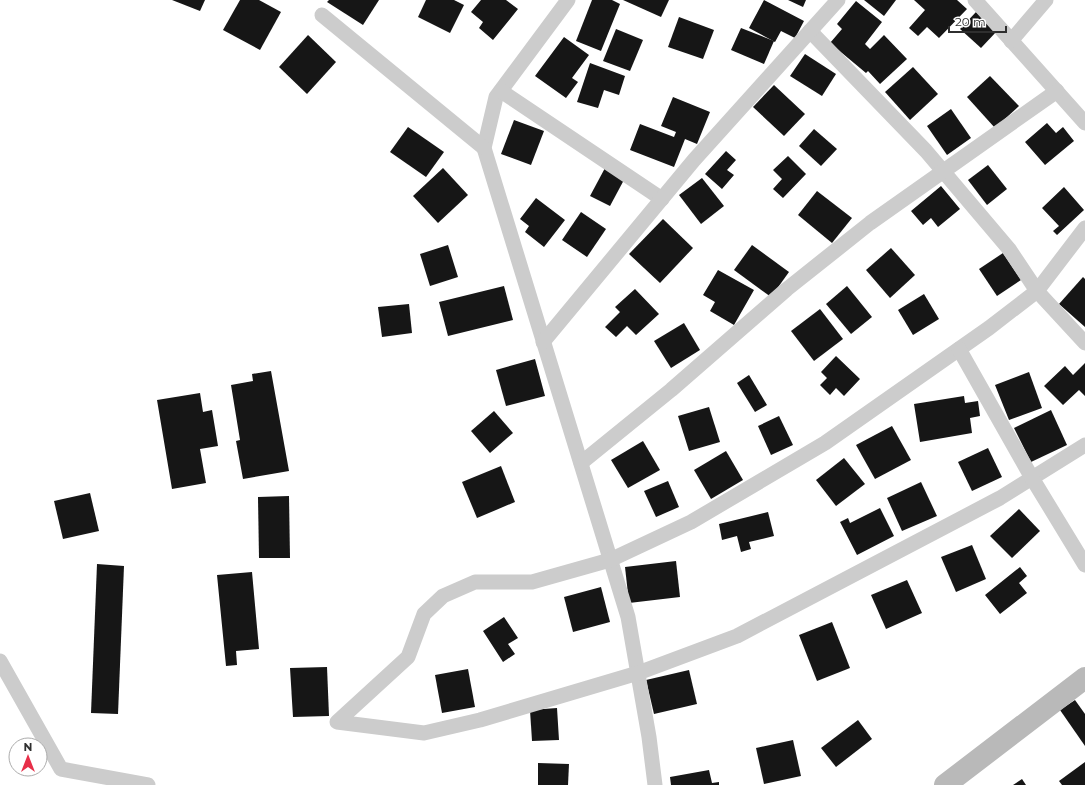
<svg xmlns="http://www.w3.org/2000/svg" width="1085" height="785" font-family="Montserrat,sans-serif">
	<rect width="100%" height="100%" fill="#fff"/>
	<g fill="#161616">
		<polygon points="172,0 205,0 200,11"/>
		<polygon points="240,0 259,0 281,12 260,50 223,30"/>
		<polygon points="329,0 379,0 363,25 327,2"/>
		<polygon points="426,0 454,0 464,5 450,33 418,17"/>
		<polygon points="481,0 506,0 518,9 493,40 479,28 483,22 471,12"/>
		<polygon points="592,0 612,0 620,4 601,51 576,41"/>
		<polygon points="623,0 669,0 661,17"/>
		<polygon points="764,0 804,21 795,38 781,31 775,42 749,28"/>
		<polygon points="788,0 806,0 803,7"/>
		<polygon points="864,0 896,0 884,16"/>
		<polygon points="914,0 957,0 967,9 939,38 927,27 918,36 909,28 925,10"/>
		<polygon points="856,1 882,22 865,44 870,49 884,35 907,59 880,84 868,71 866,73 830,43 842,29 837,24"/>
		<polygon points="976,12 997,31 981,48 960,29"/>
		<polygon points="679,17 714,30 703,59 668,47"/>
		<polygon points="741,28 774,41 764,64 731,50"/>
		<polygon points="616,29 643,40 630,71 603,61"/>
		<polygon points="308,35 336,62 307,94 279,67"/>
		<polygon points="564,37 589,55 572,78 578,82 566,98 535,76"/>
		<polygon points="805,54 836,74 822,96 790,76"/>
		<polygon points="590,63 625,76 619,95 604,90 598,108 577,102"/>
		<polygon points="913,67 938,94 910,120 885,92"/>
		<polygon points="990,76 1019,106 995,128 967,97"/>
		<polygon points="774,85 805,114 784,136 753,107"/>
		<polygon points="673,97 710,112 697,144 685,139 674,167 630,150 640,124 674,137 676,132 661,126"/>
		<polygon points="951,109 971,138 947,155 927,126"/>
		<polygon points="514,120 544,131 531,165 501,154"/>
		<polygon points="1047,123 1056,133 1063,127 1074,141 1045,165 1025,142"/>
		<polygon points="408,127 444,152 426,177 390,152"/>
		<polygon points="814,129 837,149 821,166 799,146"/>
		<polygon points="726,151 736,160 727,170 734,175 722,189 705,174"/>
		<polygon points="788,156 806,174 783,198 773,189 782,179 773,170"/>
		<polygon points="988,165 1007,189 987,205 968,180"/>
		<polygon points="443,168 468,195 438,223 413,196"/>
		<polygon points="605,168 625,178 610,206 590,196"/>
		<polygon points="702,178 724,206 701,224 679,195"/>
		<polygon points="941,186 960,209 938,227 931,218 923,225 911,211"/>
		<polygon points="1064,187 1084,210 1057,235 1053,231 1059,226 1042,208"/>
		<polygon points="817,191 852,218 832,243 798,215"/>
		<polygon points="536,198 565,220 544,247 525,232 529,226 520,219"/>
		<polygon points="581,212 606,229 587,257 562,240"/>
		<polygon points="663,219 693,248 660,283 629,254"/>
		<polygon points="448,245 458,277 430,286 420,254"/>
		<polygon points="752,245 789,272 771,297 734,270"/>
		<polygon points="891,248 915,275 890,298 866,270"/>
		<polygon points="1003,253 1021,280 997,296 979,269"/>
		<polygon points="718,270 754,290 734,325 710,311 715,302 703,295"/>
		<polygon points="1083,277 1085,279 1085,327 1059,304"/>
		<polygon points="504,286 513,320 448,336 439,302"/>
		<polygon points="847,286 872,317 851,334 826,304"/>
		<polygon points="635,289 659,314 636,335 627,326 616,337 605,327 620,312 615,307"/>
		<polygon points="924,294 939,319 913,335 898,310"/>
		<polygon points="409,304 412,333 382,337 378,307"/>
		<polygon points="820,309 843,339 814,361 791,331"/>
		<polygon points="684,323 700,350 671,368 654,341"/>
		<polygon points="836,356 860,379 844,396 836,388 830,395 820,385 827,378 821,372"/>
		<polygon points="535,359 545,396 506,406 496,370"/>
		<polygon points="1085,363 1085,396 1079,390 1063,405 1044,386 1065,366 1073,375"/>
		<polygon points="271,371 289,471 243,479 236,441 240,440 231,385 253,381 252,374"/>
		<polygon points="1029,372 1042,408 1009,420 995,385"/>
		<polygon points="749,375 767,405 755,412 737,383"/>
		<polygon points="200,393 203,412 212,410 218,446 200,449 206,483 172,489 157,400"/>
		<polygon points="964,396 965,403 978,401 980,416 970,418 972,433 920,442 914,404"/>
		<polygon points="709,407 720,442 689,451 678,416"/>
		<polygon points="1051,410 1067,445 1031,462 1014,428"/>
		<polygon points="494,411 513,433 490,453 471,431"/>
		<polygon points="779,416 793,445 771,455 758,426"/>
		<polygon points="892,426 911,460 875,479 856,445"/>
		<polygon points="643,441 660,470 628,488 611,460"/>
		<polygon points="988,448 1002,477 972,491 958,462"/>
		<polygon points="726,451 743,480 711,499 694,470"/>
		<polygon points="844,458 865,484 836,506 816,480"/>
		<polygon points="501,466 515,502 477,518 462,482"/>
		<polygon points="668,481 679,507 656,517 644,491"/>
		<polygon points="921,482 937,516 902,531 887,498"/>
		<polygon points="90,493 99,531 63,539 54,501"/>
		<polygon points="289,496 290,558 259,558 258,497"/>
		<polygon points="880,508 894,536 857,555 840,522 848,518 850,523"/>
		<polygon points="1019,509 1040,531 1012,558 990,536"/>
		<polygon points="768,512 774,536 749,542 751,549 741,552 737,536 722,540 719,524"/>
		<polygon points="972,545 986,579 956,592 941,557"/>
		<polygon points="676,561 680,597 629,603 625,567"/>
		<polygon points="97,564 124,566 118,714 91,713"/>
		<polygon points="1020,567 1027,576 1019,583 1027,593 1000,614 985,595"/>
		<polygon points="252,572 259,649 236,651 237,665 226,666 217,575"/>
		<polygon points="907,580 922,613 886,629 871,595"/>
		<polygon points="601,587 610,622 573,632 564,597"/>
		<polygon points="504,617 518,638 508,644 515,654 503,662 483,631"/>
		<polygon points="832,622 850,668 817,681 799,635"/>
		<polygon points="327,667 329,716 293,717 290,668"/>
		<polygon points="468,669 475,707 442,713 435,675"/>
		<polygon points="689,670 697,704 654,714 646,680"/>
		<polygon points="1075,700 1085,714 1085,746 1060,710"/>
		<polygon points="557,708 559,740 532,741 530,710"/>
		<polygon points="858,720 872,739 836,767 821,748"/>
		<polygon points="793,740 801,776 764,784 756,748"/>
		<polygon points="1085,762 1085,785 1062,785 1059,781"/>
		<polygon points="538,763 569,764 568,785 538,785"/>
		<polygon points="709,770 712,783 719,782 719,785 671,785 670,777"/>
		<polygon points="1022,779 1026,785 1013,785"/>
	</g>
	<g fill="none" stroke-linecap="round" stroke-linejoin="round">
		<g stroke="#ccc" stroke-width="15">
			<polyline points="568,0 496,97 484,148 628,617 649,737 655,785"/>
			<polyline points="975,0 1085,123"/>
			<polyline points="322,15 484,148"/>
			<polyline points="810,31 926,151 1009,249 1037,291 1085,343"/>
			<polyline points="1011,41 1046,0"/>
			<polyline points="501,91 662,199"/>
			<polyline points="1085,228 1037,291 989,328 825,443 691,522 610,560 532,582 475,582 443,596 424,614 408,657 337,722 424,733 480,720 638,673 737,636 1000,498 1085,445"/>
			<polyline points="543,342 694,160 838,0"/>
			<polyline points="959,349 1032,478 1085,565"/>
			<polyline points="581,463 671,390 787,289 870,223 1057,91"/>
			<polyline points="0,661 61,769 148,785"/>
		</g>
		<polyline stroke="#b9b9b9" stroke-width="22" points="945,785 1085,678"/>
	</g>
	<g transform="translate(28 757)"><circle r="19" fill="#ffffff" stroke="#acacac"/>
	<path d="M0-3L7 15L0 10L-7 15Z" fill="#e72f49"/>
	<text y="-6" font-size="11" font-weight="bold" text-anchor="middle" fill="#2f2f2f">N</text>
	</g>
	<path d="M949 26v6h57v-6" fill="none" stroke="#2f2f2f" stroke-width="2"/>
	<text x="955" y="26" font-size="12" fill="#2f2f2f" stroke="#ffffff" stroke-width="3" paint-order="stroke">20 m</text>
</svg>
